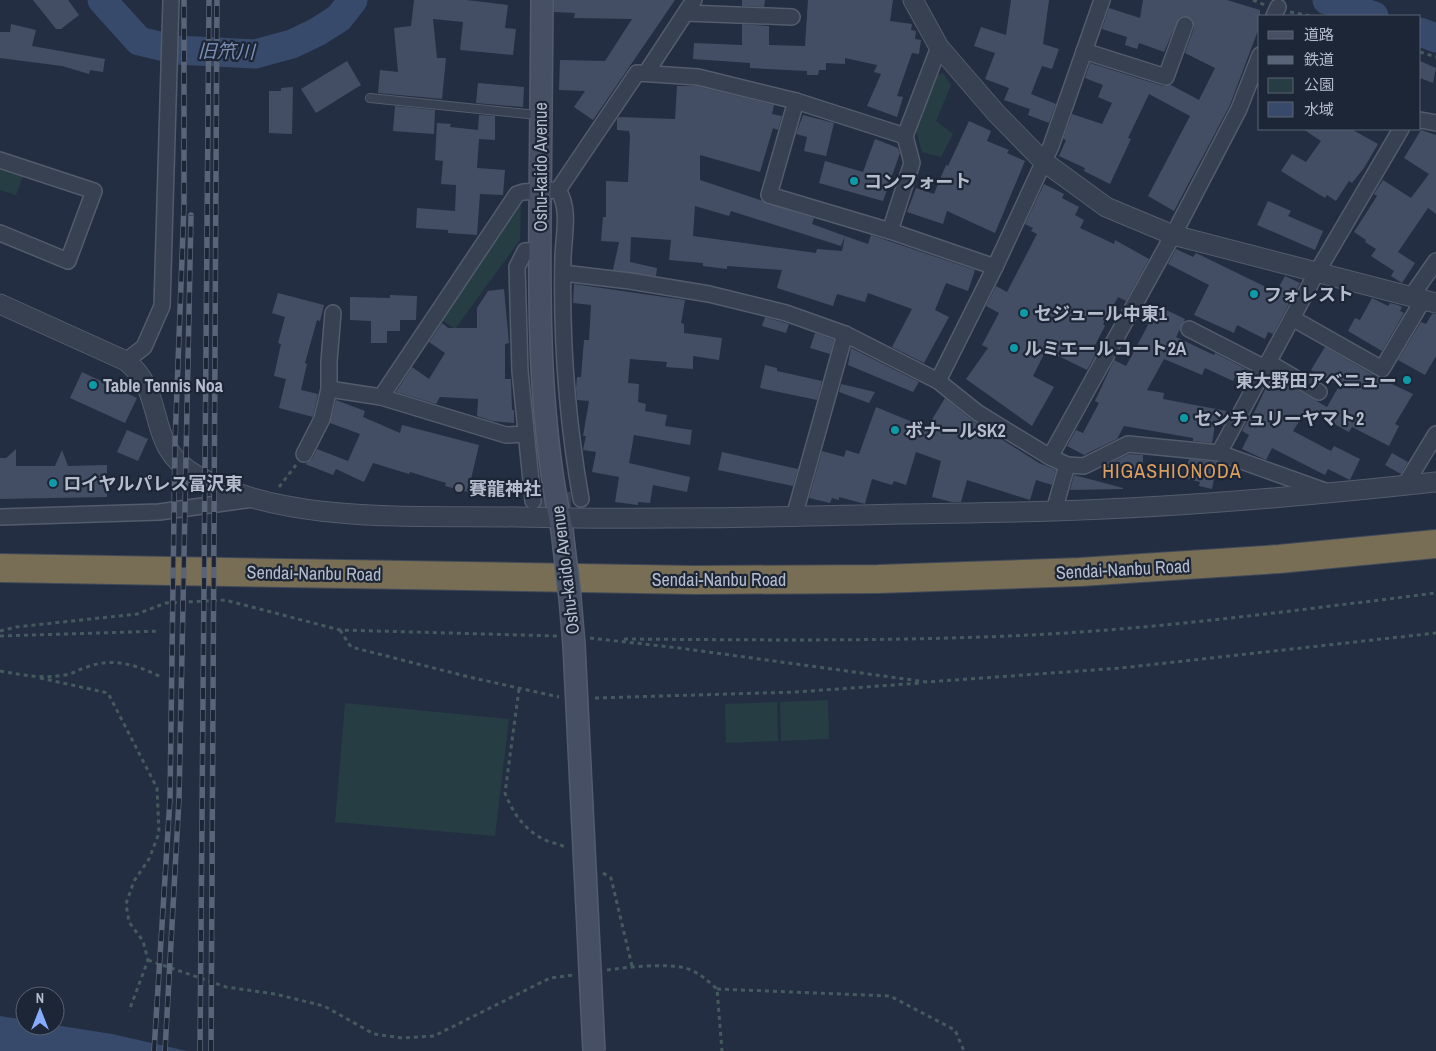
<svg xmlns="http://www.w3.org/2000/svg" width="1436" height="1051" font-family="'Archivo Narrow','Noto Sans JP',sans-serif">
	<rect width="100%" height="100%" fill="#242e42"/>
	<g fill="#263d43">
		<polygon points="943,73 951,85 936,121 953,134 941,157 922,152 915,127 934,77"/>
		<polygon points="2,168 23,176 16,195 0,190 0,169"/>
		<polygon points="521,201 520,240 455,329 439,318"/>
		<polygon points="828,700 829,739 781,741 780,702"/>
		<polygon points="777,702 778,741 726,743 725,704"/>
		<polygon points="345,703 509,719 495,836 335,822"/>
	</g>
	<polygon fill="#384a6b" points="0,1016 25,1020 25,1026 55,1025 112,1034 187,1051 0,1051"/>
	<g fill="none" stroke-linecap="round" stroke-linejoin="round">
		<g stroke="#384a6b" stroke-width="29">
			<polyline points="102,0 139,41 177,50 255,54 292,44 317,32 339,18 353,0"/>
			<polyline points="1327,0 1374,16"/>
			<polyline points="1420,32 1436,38"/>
		</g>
	</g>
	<g fill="#434e64">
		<polygon points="33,0 68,0 79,15 61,29 56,29"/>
		<polygon points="414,0 467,0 508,5 505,28 516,29 513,55 460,50 463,22 433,19 437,58 446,58 442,99 378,93 380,70 398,72 394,28 411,26"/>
		<polygon points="554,0 675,0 593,120 574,107 585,91 559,90 560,60 605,61 632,19 574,18 575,13 554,12"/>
		<polygon points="742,0 765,0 764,7 742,6"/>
		<polygon points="808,0 893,0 890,21 912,24 911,30 916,31 915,39 921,40 919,54 912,53 897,96 903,97 897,117 867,106 881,74 874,72 877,65 845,58 845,64 826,63 826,70 819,70 818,75 807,75 807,71 750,68 750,63 693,59 694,43 742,45 742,24 769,26 769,45 805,46"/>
		<polygon points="1011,0 1049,0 1043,44 1059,49 1052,69 1042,66 1031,94 1056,104 1049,123 1028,115 1030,109 1004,100 1009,88 985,79 995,53 974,46 981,27 1006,35"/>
		<polygon points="1143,0 1227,0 1260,10 1260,25 1230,105 1174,211 1148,196 1190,116 1149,94 1128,138 1131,139 1110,184 1084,171 1085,168 1059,156 1066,140 1063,139 1072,114 1102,124 1112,103 1098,97 1103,85 1085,78 1090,63 1163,86 1171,85 1199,100 1215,68 1185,53 1194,28 1192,19 1184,16 1179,18 1164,52 1139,43 1137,49 1125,45 1127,37 1102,29 1109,8 1140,18"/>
		<polygon points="11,24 36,30 32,46 105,59 103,72 90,70 89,74 62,66 0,58 0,32 10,32"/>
		<polygon points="347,61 361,85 316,113 301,89"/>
		<polygon points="1420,61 1436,68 1433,83 1420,78"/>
		<polygon points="478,83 524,87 523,107 476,103"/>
		<polygon points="677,86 697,86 774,105 772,114 782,116 778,130 773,128 760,172 700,155 700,180 814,218 812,224 845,236 841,246 731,211 729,216 695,206 693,236 816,253 817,249 842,251 845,236 868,244 871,235 975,270 968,291 946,283 935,310 949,317 924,363 892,347 912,309 868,293 865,302 837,294 833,306 777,288 782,270 727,266 727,269 703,266 703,263 669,260 671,240 631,237 630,262 657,268 656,276 613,270 619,242 601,241 603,217 606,217 606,181 628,182 630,136 629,131 617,130 617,119 619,117 675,119"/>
		<polygon points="293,87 292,134 269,133 269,91 281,91 281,88"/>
		<polygon points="395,106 435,110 434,134 393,131"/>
		<polygon points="479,115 495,116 495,140 479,139 477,168 505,170 503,195 480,194 477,235 448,233 448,230 416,228 417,208 455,211 456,185 441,184 443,161 435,160 437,123 451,124 450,127 478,130"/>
		<polygon points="803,115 834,123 826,156 804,151 807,137 796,134"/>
		<polygon points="969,121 991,131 987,141 1009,150 1007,153 1025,161 995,233 947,211 943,224 907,212 916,188 934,194 946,165 948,166"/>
		<polygon points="1303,129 1351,129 1378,144 1364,168 1352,183 1349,181 1336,201 1327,195 1325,198 1281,171 1292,154 1306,162 1321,141"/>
		<polygon points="1421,130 1436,135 1436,214 1428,208 1398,252 1415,263 1402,283 1391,276 1394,271 1371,256 1376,249 1365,242 1366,240 1354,232 1377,196 1374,194 1383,180 1411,198 1429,174 1404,158"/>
		<polygon points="875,139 898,148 900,153 883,201 819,183 825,161 863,172"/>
		<polygon points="1044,184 1064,194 1062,198 1079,207 1075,215 1084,220 1080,228 1114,244 1115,240 1149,259 1126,301 1118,297 1103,324 1105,326 1093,349 1098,351 1087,370 1046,350 1033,376 1054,387 1032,426 966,379 988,348 982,345 999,313 986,306 996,286 1007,292 1037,234 1031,231 1033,228 1025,224"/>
		<polygon points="1268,201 1291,211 1288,216 1323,231 1315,250 1257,225"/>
		<polygon points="1176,249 1193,257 1196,253 1276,292 1285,276 1300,283 1273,334 1268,332 1265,339 1237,325 1234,333 1194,315 1209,285 1168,264"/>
		<polygon points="574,284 685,300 681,323 684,324 684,333 722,338 719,360 693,356 693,369 666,367 667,362 630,359 628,383 639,384 638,402 646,404 645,411 667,415 665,426 692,430 690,445 634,435 629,463 690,477 687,492 653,485 650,503 638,502 638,505 615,502 619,477 592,472 596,452 583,450 586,436 583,436 589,401 577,400 576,389 577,377 581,377 584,340 589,340 591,305 573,303"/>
		<polygon points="504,289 509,343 505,344 505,379 511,379 512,410 514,410 514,423 492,421 477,416 478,399 440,397 436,404 396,392 412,367 429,379 445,353 429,342 442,323 448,328 477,328 477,308 488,291"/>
		<polygon points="278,293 324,305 320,321 317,320 305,363 307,364 301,390 318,394 313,417 279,408 286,379 274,376 281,344 278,343 285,317 272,313"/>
		<polygon points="390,295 417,296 416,320 400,320 400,331 387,331 387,343 371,343 371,321 350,320 350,297 390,298"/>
		<polygon points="1372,298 1388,306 1390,303 1398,305 1402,307 1400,311 1404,313 1382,351 1348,331 1355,318 1360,320"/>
		<polygon points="1156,305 1185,319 1176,337 1214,355 1215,353 1252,372 1247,382 1235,377 1233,381 1205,368 1202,375 1164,359 1147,390 1164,393 1163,399 1227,411 1223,426 1215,425 1212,443 1193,441 1193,438 1124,426 1117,439 1084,455 1067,446 1076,430 1083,433 1099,403 1095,401 1114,360 1126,366 1148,325 1147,325"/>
		<polygon points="1432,314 1436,314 1436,356 1425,375 1398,360 1421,322 1426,324"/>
		<polygon points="765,317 789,324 786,333 762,326"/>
		<polygon points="815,333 834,340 830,354 810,348"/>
		<polygon points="1325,347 1377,377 1413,394 1395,424 1399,426 1389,446 1352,427 1349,432 1307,409 1293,431 1331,451 1334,446 1360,459 1350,480 1328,469 1325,475 1272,448 1266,460 1242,449 1249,435 1242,431 1251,414 1253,415 1272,375 1327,407 1339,386 1311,370"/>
		<polygon points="851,348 919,382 913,392 848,365"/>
		<polygon points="765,365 777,368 777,371 822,381 817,400 760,388"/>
		<polygon points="82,372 137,398 125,423 70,398"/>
		<polygon points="841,384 875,392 869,403 839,392"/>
		<polygon points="945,398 973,421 1039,463 1056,470 1052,485 1036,480 1030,500 967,480 961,502 952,502 932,497 941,461 916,452 906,485 894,481 892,485 872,479 865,504 839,497 839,500 832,498 830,503 809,498 822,451 844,457 846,450 859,454 876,407 927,428"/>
		<polygon points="336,400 365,411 363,417 400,433 402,425 479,445 468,492 445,486 446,483 410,472 409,474 373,463 364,482 336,469 333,475 305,464 312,459 317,449 348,461 360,434 330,423"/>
		<polygon points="127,430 148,439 138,461 117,452"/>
		<polygon points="16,449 16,466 55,466 62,450 68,466 107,465 107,497 0,499 0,458 6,458"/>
		<polygon points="722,452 798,469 793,486 718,470"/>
		<polygon points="1392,453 1408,462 1401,474 1385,465"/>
		<polygon points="1129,454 1143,455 1143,473 1130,473 1130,479 1105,466"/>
		<polygon points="1189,459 1217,462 1212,489 1199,486 1200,482 1184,478"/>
		<polygon points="1074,475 1123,488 1123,489 1070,490"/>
	</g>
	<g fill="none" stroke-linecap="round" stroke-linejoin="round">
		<polyline stroke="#3a4357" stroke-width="15" stroke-dasharray="15 8" stroke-linecap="butt" points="533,501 581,499"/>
		<g stroke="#535c6c" stroke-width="10">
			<polyline id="service" points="370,98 538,115"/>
		</g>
		<g stroke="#535c6c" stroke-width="18">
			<g id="minor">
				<polyline points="686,13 792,17"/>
				<polyline points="1274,16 1278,7"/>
				<polyline points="1084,51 1166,77 1185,25"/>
				<polyline points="646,73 694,0"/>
				<polyline points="796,101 769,195 890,231 995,267 1051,146 1102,0"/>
				<polyline points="1420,120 1436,123"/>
				<polyline points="0,160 94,191 68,261 0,233"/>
				<path d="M558,190C570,208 564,234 563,256C561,337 567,420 581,499"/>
				<polyline points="890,231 912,163 905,136"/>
				<polyline points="563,273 630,281 709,294 786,313 845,334 938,381 978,413 1050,457 1067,465 1084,466 1128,444 1219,453 1328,492"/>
				<polyline points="1411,297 1436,261"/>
				<polyline points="333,313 329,361 329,389 381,397"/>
				<polyline points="1292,318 1382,369 1423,300"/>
				<polyline points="1189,329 1265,368"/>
				<polyline points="126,361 144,347 162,306 171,0"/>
				<polyline points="1268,362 1319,392"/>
				<polyline points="938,381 995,267"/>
				<polyline points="525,434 506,435 381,397 517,194 523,192 558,190 637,73 698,77 796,101 905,136 939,47"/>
				<polyline points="1219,453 1317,272 1401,129"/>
				<polyline points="304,454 322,419 329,389"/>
				<polyline points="1050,457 1178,226 1239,109 1260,55"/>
				<polyline points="1405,485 1436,434"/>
				<polyline points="533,501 520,371 517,267 525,251 540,250"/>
				<polyline points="1054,511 1067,465"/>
				<polyline points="0,517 159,512 253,499"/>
				<polyline points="794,517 845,334"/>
			</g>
		</g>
		<g stroke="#535c6c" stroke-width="21">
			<g id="tertiary">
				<polyline points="913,0 939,47 996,113 1043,161 1106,207 1173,235 1436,303"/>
				<path d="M0,304L126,361C169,395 143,446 196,475C284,525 418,515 517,517C645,520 773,517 901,514C952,513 1003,513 1054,511C1182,507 1309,496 1436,482"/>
			</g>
		</g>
		<g stroke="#535c6c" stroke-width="24">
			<g id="secondary">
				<path d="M542,0C541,72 540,144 540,216C539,321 540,427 562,530"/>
				<polyline points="570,598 574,645"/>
			</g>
		</g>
		<g stroke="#404959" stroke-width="30">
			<polyline id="motorway" points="0,568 695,580 878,579 1080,572 1279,559 1436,544"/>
		</g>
		<g stroke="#445a5f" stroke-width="3" stroke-dasharray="4 4" stroke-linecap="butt">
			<polyline points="1253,0 1265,5"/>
			<polyline points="1290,12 1311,16"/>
			<polyline points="1420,52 1436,57"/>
			<polyline points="279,487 296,465"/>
			<polyline points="340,630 351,647 469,677 559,697"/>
			<polyline points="0,631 16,627 137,614 166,603 225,600 340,630 557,636"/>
			<polyline points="0,636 160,631"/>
			<polyline points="590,638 679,648 927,682 1121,668 1436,633"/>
			<path d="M624,639C771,640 918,642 1066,633C1190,625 1313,608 1436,593"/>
			<path d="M0,671C23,675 42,679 65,675C73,674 79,669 87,667C113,657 137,665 161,677"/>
			<polyline points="40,678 108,693 157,788 159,833 149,859 134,881 126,904 129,922 143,941 148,960 129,1011"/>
			<path d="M519,689L505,793C512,811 523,828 541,838C549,843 559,843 566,848"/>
			<polyline points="595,698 796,692 921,683"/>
			<polyline points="603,873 611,878 632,966"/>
			<polyline points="148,960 226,987 275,994 324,1006 374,1034 402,1038 434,1036 550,978 574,975"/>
			<path d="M607,970C627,967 666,963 685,968C697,971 707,980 717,989L722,1051"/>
			<polyline points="717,989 890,996 955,1030 964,1051"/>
		</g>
		<use href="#service" stroke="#384151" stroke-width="8"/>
		<use href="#minor" stroke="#384151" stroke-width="15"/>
		<use href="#tertiary" stroke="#384151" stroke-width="19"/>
		<use href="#secondary" stroke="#464f64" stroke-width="21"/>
		<use href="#motorway" stroke="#786d55" stroke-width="28"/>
		<g stroke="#5a6478" stroke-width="5.5">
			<g id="rail">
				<polyline points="154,1051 170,799 175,443 184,205 184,0"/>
				<polyline points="165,1051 179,799 191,215"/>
				<polyline points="200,1051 209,0"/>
				<polyline points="211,1051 217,0"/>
			</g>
		</g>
		<use href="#rail" stroke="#1d2636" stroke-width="4" stroke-dasharray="11" stroke-linecap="butt"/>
		<g stroke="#535c6c" stroke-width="24" stroke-linecap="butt">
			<g id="secondary-bridge">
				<polyline points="562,530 570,598"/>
				<polyline points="574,645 594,1051"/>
			</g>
		</g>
		<use href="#secondary-bridge" stroke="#464f64" stroke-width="21"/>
	</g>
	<g fill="#0f9aa8" stroke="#1d2636" stroke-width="2">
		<circle cx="854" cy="181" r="5"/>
		<circle cx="1254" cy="294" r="5"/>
		<circle cx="1024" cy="313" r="5"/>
		<circle cx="1014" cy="348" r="5"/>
		<circle cx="1407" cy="380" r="5"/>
		<circle cx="93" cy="385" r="5"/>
		<circle cx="1184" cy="418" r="5"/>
		<circle cx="895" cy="430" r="5"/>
		<circle cx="53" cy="483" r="5"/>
	</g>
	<circle fill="#6b7280" stroke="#1d2636" stroke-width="2" cx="459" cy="488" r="5"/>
	<g text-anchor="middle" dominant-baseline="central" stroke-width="4.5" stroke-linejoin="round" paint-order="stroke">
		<g font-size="18" fill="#b5bccc" stroke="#1d2636">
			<text transform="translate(540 167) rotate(-90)">Oshu-kaido Avenue</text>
			<text transform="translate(1123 569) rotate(-3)">Sendai-Nanbu Road</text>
			<text transform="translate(565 570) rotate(-97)">Oshu-kaido Avenue</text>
			<text transform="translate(314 573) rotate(1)">Sendai-Nanbu Road</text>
			<text x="719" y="579">Sendai-Nanbu Road</text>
		</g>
		<g font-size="18" font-weight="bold" fill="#b5bccc" stroke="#1d2636" text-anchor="start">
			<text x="864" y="181">コンフォート</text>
			<text x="1264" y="294">フォレスト</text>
			<text x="1034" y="313">セジュール中東1</text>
			<text x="1024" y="348">ルミエールコート2A</text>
			<text x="1397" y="380" text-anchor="end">東大野田アベニュー</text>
			<text x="103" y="385">Table Tennis Noa</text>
			<text x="1194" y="418">センチュリーヤマト2</text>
			<text x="905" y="430">ボナールSK2</text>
			<text x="63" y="483">ロイヤルパレス富沢東</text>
			<text x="469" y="488">賽龍神社</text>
		</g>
		<g font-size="19" font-style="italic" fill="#7b8fb4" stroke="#1d2636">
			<text transform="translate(226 51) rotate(1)">旧笊川</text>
		</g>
		<g font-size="20" letter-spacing="1" fill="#db9f60" stroke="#1d2636">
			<text x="1172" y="470">HIGASHIONODA</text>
		</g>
	</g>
	<rect x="1258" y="15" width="162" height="115" fill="#1d2636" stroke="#5a6272"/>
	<rect x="1268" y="31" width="25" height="8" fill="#464f64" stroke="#5a6272"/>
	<text x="1304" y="40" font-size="15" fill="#b5bccc">道路</text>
	<rect x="1268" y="56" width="25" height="8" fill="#5a6478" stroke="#5a6272"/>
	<text x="1304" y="65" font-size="15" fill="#b5bccc">鉄道</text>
	<rect x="1268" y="78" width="25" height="15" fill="#263d43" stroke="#5a6272"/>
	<text x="1304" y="90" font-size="15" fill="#b5bccc">公園</text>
	<rect x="1268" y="102" width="25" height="15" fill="#384a6b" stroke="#5a6272"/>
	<text x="1304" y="115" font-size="15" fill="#b5bccc">水域</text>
	<g transform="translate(40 1011)"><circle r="24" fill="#1d2636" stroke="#5a6272"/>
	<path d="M0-4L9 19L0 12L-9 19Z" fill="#88acfd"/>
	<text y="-8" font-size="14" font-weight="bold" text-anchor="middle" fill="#b5bccc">N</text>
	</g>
</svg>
